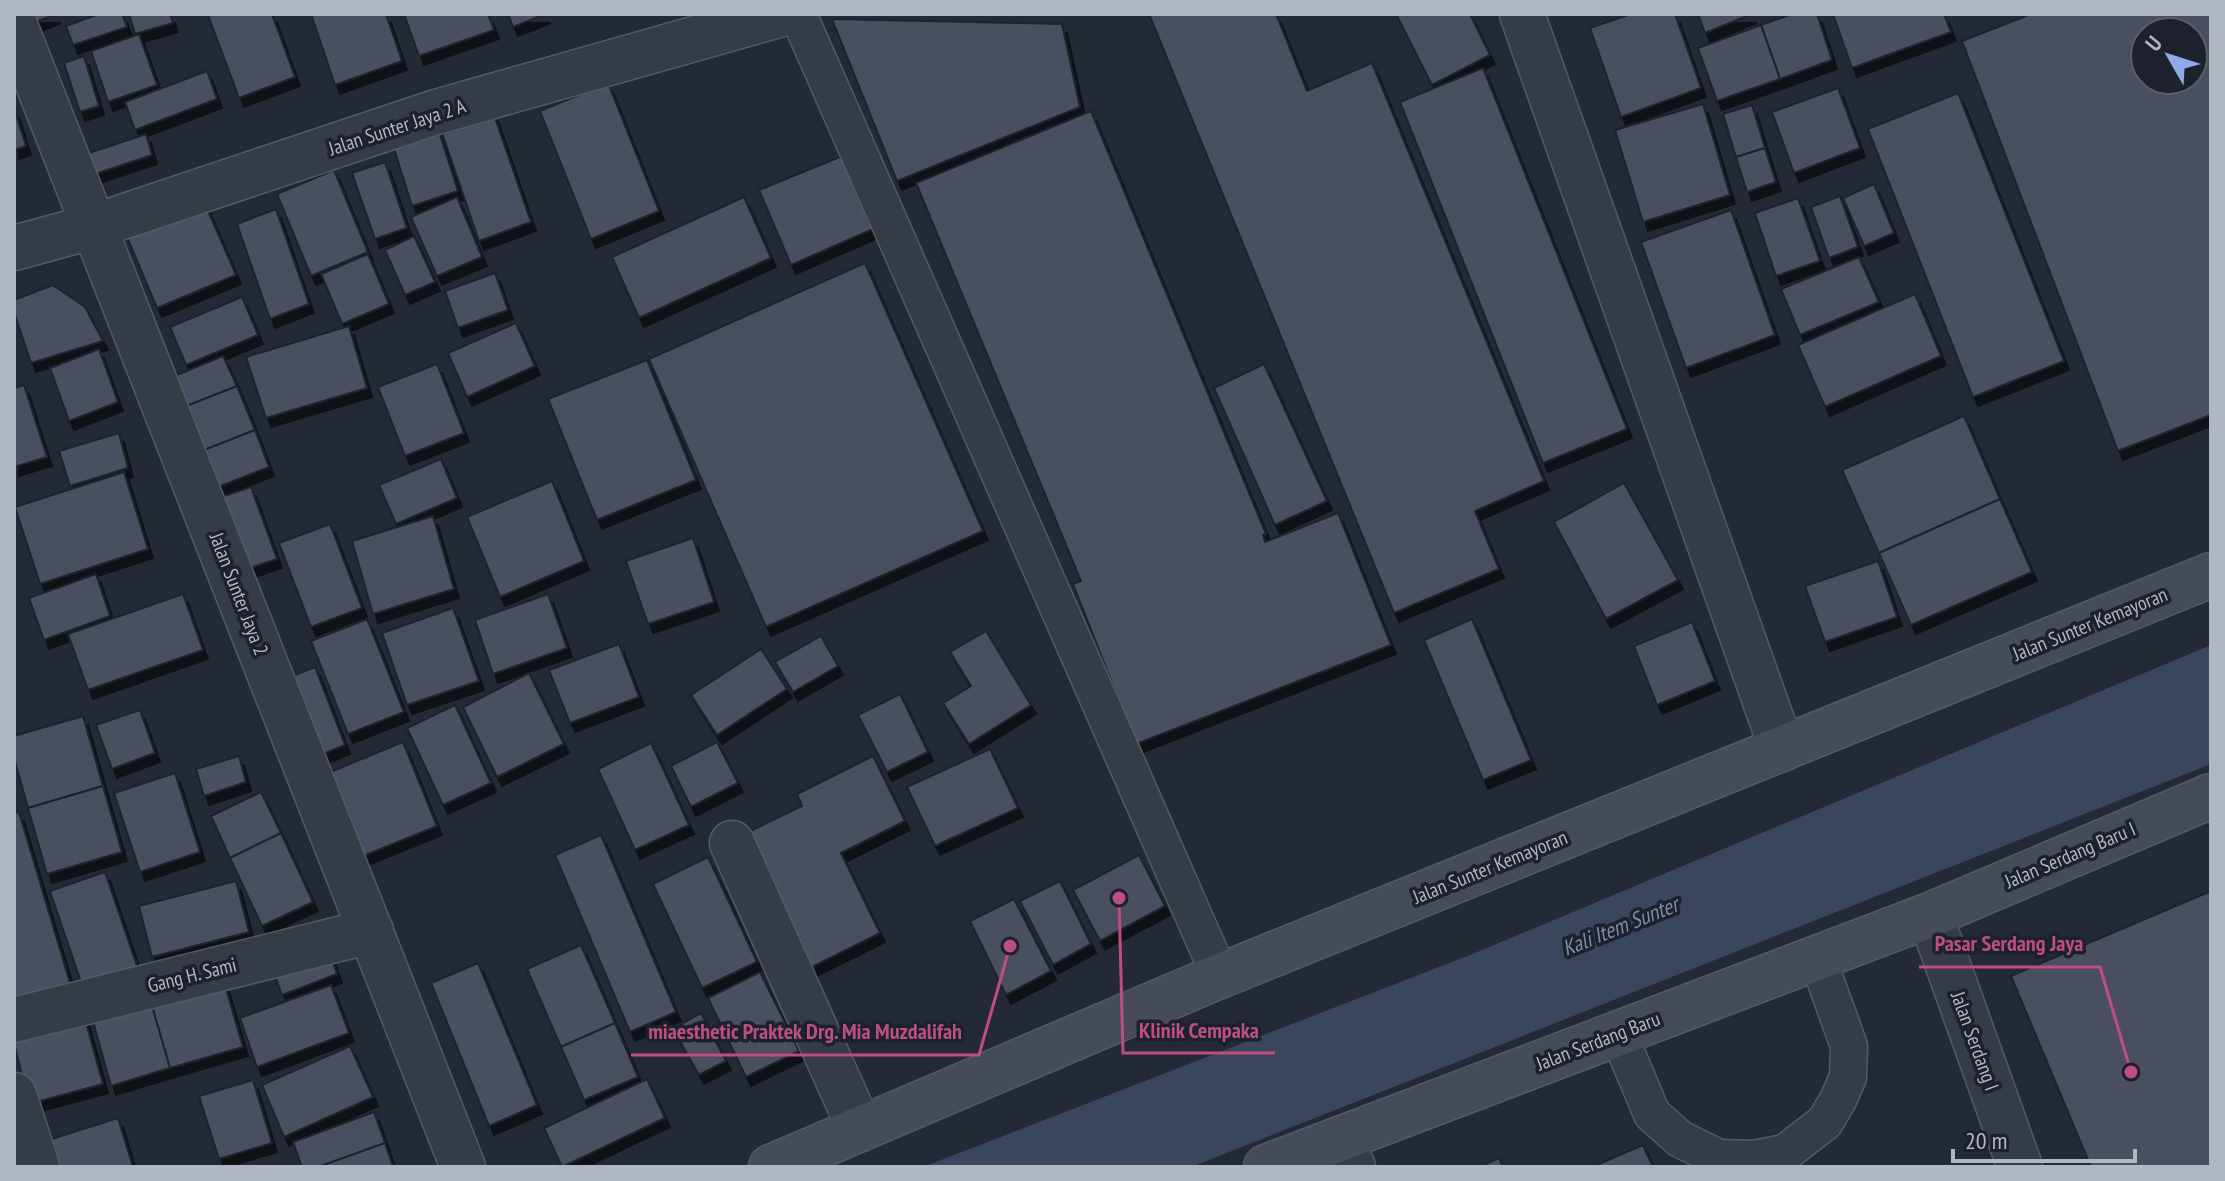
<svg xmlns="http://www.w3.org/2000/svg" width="2225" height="1181" font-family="'PT Sans Narrow',sans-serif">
	<defs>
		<filter id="shadow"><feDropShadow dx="5" dy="9" stdDeviation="0" flood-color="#0009"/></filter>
	</defs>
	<rect width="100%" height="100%" fill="#232a36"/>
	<polygon fill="#3a465d" points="2211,645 2211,764 1191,1167 923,1167 1470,955"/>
	<g fill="#49505e" stroke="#1e232d" stroke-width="2" fill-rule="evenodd" filter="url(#shadow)">
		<polygon points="33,14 56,14 36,22"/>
		<polygon points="99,14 122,14 127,27 73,45 66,26"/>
		<polygon points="129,14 170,14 173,23 135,34"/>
		<polygon points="212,14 272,14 295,77 239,98 208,15"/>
		<polygon points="311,14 386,14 402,61 335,85"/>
		<polygon points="404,14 488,14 494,30 419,56"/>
		<polygon points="508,14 546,14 513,27"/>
		<polygon points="1149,14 1276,14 1307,91 1372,63 1544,481 1475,511 1499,569 1394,613"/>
		<polygon points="1396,14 1470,14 1490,55 1432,85"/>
		<polygon points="1631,14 1675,14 1701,88 1621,117 1590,28"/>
		<polygon points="1698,14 1752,14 1705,33"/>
		<polygon points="1792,14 1817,14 1832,60 1780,79 1761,25"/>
		<polygon points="1833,14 1944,14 1951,32 1852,68"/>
		<path d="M2031,14H2211V415L2118,451L1962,41ZM2145,32H2193V80H2145Z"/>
		<polygon points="832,19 1062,24 1080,107 897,181"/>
		<polygon points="1761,25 1780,79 1717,101 1698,48"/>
		<polygon points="139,34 157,85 108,102 91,51"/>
		<polygon points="84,56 99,106 80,112 64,63"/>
		<polygon points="1483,68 1627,429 1543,463 1400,102"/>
		<polygon points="207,71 217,99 135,130 125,102"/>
		<polygon points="608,83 659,211 591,239 540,111"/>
		<polygon points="1838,88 1860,148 1794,173 1772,112"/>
		<polygon points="1958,93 2064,361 1973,397 1868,129"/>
		<polygon points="1703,104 1730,195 1643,222 1615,130"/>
		<polygon points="1752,105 1765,148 1736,157 1723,114"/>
		<polygon points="14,108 26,146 14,150"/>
		<polygon points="1091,111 1266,534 1263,535 1265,542 1338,513 1391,645 1136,744 1073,584 1081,581 916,183"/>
		<polygon points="493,112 531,222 479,241 441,130"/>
		<polygon points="436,122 458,191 412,206 390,136"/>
		<polygon points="146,134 152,155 95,174 89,153"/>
		<polygon points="1765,148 1776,182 1747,192 1736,157"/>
		<polygon points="842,156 873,229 791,265 759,190"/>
		<polygon points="385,162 407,228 375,239 352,173"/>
		<polygon points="334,170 368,252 311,276 277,194"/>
		<polygon points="1874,184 1894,233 1864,246 1843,198"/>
		<polygon points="1840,196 1858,247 1829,258 1811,207"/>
		<polygon points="202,197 236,275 157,308 124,230"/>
		<polygon points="457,197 482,257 437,276 411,217"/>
		<polygon points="744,197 771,258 639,318 612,257"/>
		<polygon points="1798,198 1820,261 1776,276 1755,213"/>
		<polygon points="276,209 309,304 270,319 237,224"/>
		<polygon points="1731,210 1775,335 1686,368 1641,242"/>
		<polygon points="414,236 435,282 405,295 385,250"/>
		<polygon points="368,254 389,304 342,324 321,274"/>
		<polygon points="1859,257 1879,302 1800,335 1781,289"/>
		<polygon points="865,263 983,531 766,627 649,359"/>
		<polygon points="495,273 508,310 458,328 445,291"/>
		<polygon points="53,285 85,307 103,341 31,363 14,312 14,300"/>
		<polygon points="1915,294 1941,356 1825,407 1798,345"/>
		<polygon points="242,297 258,335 186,365 170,327"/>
		<polygon points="516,323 535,366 467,397 448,353"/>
		<polygon points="349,326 367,388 266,418 246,357"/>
		<polygon points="99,349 118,402 69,421 50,368"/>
		<polygon points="223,356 237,386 179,409 167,379"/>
		<polygon points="647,360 696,480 597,520 548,399"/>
		<polygon points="437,364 464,433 405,456 378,387"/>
		<polygon points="1264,364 1327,501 1275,525 1214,388"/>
		<polygon points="24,385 47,457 14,467 14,388"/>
		<polygon points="237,386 255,430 194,454 179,409"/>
		<polygon points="1964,416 2000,499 1879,553 1842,470"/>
		<polygon points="255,430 269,467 208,491 194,454"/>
		<polygon points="119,433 128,468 70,486 59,451"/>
		<polygon points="441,459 457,498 396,524 379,485"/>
		<polygon points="124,472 148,549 40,584 15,507"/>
		<polygon points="552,481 584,561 500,597 467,517"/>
		<polygon points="1624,483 1678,580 1606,619 1554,522"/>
		<polygon points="251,487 277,559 235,573 209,501"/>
		<polygon points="2000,499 2032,572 1911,625 1879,553"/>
		<polygon points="433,516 454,589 373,614 352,541"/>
		<polygon points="330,524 362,608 311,627 279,543"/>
		<polygon points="693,538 714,602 648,624 626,561"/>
		<polygon points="1878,561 1897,617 1825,642 1805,586"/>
		<polygon points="96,574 110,616 44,640 29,598"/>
		<polygon points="183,594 203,650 88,690 68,634"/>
		<polygon points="548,594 567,648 493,674 475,620"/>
		<polygon points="453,608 479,681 407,705 382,633"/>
		<polygon points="367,619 404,712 348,734 311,641"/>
		<polygon points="1472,619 1531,760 1483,780 1424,640"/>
		<polygon points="1692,622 1715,681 1657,705 1634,646"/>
		<polygon points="986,631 1031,705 969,744 943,703 971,686 950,652"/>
		<polygon points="821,636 838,666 793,692 775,662"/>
		<polygon points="619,644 639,697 570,723 549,670"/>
		<polygon points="761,649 787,689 717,735 691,695"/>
		<polygon points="315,667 345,745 311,759 280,681"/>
		<polygon points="529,673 564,744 497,777 463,707"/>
		<polygon points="900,694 928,752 887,772 858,715"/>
		<polygon points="455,705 491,783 443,805 407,728"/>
		<polygon points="140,710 155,753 112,769 96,725"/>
		<polygon points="83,716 103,786 28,808 14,758 14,736"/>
		<polygon points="403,742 437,826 351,861 318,777"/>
		<polygon points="717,742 738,783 691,807 671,766"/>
		<polygon points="651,743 689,825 635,850 598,769"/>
		<polygon points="990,749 1018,808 935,846 907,787"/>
		<polygon points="239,756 246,782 204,796 196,769"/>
		<polygon points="873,756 905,821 841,853 880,933 806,970 740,836 802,806 797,794"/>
		<polygon points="175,773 200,852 140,872 114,793"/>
		<polygon points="103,786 122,852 47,874 28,808"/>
		<polygon points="261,792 281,833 230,858 211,816"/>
		<polygon points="19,812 70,983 14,1001 14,813"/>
		<polygon points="281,833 313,902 262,926 230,858"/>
		<polygon points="601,835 676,1012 630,1032 555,855"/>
		<polygon points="1139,855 1165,906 1100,941 1073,890"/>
		<polygon points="708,857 757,962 702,988 653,884"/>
		<polygon points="105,872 138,969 83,988 50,891"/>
		<polygon points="236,881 249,932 152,957 139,906"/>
		<polygon points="1060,881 1091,944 1053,965 1020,901"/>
		<polygon points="2211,891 2211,1167 2091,1167 2011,976"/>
		<polygon points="1014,899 1051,971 1006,995 970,921"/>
		<polygon points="326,943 337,974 282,995 270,962"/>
		<polygon points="581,945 615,1023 561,1047 527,969"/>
		<polygon points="478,963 537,1105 489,1126 431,983"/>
		<polygon points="760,972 799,1051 746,1077 708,998"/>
		<polygon points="222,975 243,1047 170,1068 149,996"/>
		<polygon points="331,985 349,1033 257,1067 240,1018"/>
		<polygon points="149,996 170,1068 111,1086 91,1014"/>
		<polygon points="83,1012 103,1084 29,1104 14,1043 14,1030"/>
		<polygon points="701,1013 726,1061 699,1075 673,1029"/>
		<polygon points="615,1023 638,1077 584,1100 561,1047"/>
		<polygon points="350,1046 373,1097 284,1137 262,1085"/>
		<polygon points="647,1079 665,1118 562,1167 544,1128"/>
		<polygon points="253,1080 272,1143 219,1159 199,1096"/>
		<polygon points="374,1112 385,1143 318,1167 302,1167 293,1142"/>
		<polygon points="118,1118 133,1167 47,1167 39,1143"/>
		<polygon points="385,1143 393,1167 318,1167"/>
		<polygon points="1643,1145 1653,1167 1592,1167"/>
		<polygon points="1499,1158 1503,1167 1479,1167"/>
	</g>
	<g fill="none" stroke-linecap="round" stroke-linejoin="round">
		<g stroke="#545964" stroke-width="39">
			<g id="service">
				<polyline points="798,14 1220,976"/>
				<polyline points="1618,1033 1652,1114 1680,1139 1719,1158 1754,1159 1785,1153 1825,1122 1839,1098 1848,1077 1849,1046 1817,957"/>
			</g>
		</g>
		<g stroke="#545964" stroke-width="47">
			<g id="minor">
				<polyline points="1522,14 1782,749"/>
				<polyline points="14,23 463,1167"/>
				<polyline points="14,248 95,226 436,112 782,14"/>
				<polyline points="732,843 860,1129"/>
				<polyline points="1930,915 2020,1167"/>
				<polyline points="14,1020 371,931"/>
				<polyline points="14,1095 37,1167"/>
				<polyline points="1340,1139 1353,1167"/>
			</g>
		</g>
		<g stroke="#545964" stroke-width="47">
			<g id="secondary">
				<polyline points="771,1167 1210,980 2211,575"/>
				<polyline points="1266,1167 1930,915 2211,796"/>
			</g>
		</g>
		<use href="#service" stroke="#363c46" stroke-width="36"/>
		<use href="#minor" stroke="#363c46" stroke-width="44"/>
		<use href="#secondary" stroke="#454b59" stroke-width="44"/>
	</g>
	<g text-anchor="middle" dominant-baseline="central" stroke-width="7" stroke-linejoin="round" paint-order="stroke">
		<g font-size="20" fill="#b1b6c3" stroke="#1c212b">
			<text transform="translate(397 127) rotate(-18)">Jalan Sunter Jaya 2 A</text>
			<text transform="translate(239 594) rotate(69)">Jalan Sunter Jaya 2</text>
			<text transform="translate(2090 624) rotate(-22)">Jalan Sunter Kemayoran</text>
			<text transform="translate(2070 855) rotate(-23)">Jalan Serdang Baru I</text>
			<text transform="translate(1490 867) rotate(-22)">Jalan Sunter Kemayoran</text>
			<text transform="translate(192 975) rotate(-14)">Gang H. Sami</text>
			<text transform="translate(1598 1041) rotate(-21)">Jalan Serdang Baru</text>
			<text transform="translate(1975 1041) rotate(70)">Jalan Serdang I</text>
		</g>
		<g font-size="22" font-style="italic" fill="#7c8ca8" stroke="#1c212b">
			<text transform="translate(1620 926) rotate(-22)">Kali Item Sunter</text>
		</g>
	</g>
	<path fill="none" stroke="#bc4f7f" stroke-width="3" d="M2131 1072L2100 967H1919M1119 898L1123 1053H1275M1010 946L979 1055H631"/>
	<g fill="#bc4f7f" stroke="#1c212b" stroke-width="3">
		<circle cx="2131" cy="1072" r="8"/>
		<circle cx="1119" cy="898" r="8"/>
		<circle cx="1010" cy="946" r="8"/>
	</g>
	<g font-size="22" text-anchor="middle" font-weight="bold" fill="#bc4f7f" stroke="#1c212b" stroke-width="7" stroke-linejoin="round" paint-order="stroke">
		<text x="2009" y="951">Pasar Serdang Jaya</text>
		<text x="1199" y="1038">Klinik Cempaka</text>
		<text x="805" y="1039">miaesthetic Praktek Drg. Mia Muzdalifah</text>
	</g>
	<rect width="2225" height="1181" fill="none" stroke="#b1b6c3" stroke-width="32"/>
	<g transform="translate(2169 56) rotate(309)"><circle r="38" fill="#1c212b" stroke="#585d68" stroke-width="2"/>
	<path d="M0-6L14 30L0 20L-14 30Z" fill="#8eaaeb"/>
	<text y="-12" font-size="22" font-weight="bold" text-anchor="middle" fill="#b1b6c3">U</text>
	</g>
	<path d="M1953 1149v12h182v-12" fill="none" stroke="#b1b6c3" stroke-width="4"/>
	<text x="1965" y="1149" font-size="24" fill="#b1b6c3" stroke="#1c212b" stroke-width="6" paint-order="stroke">20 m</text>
</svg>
